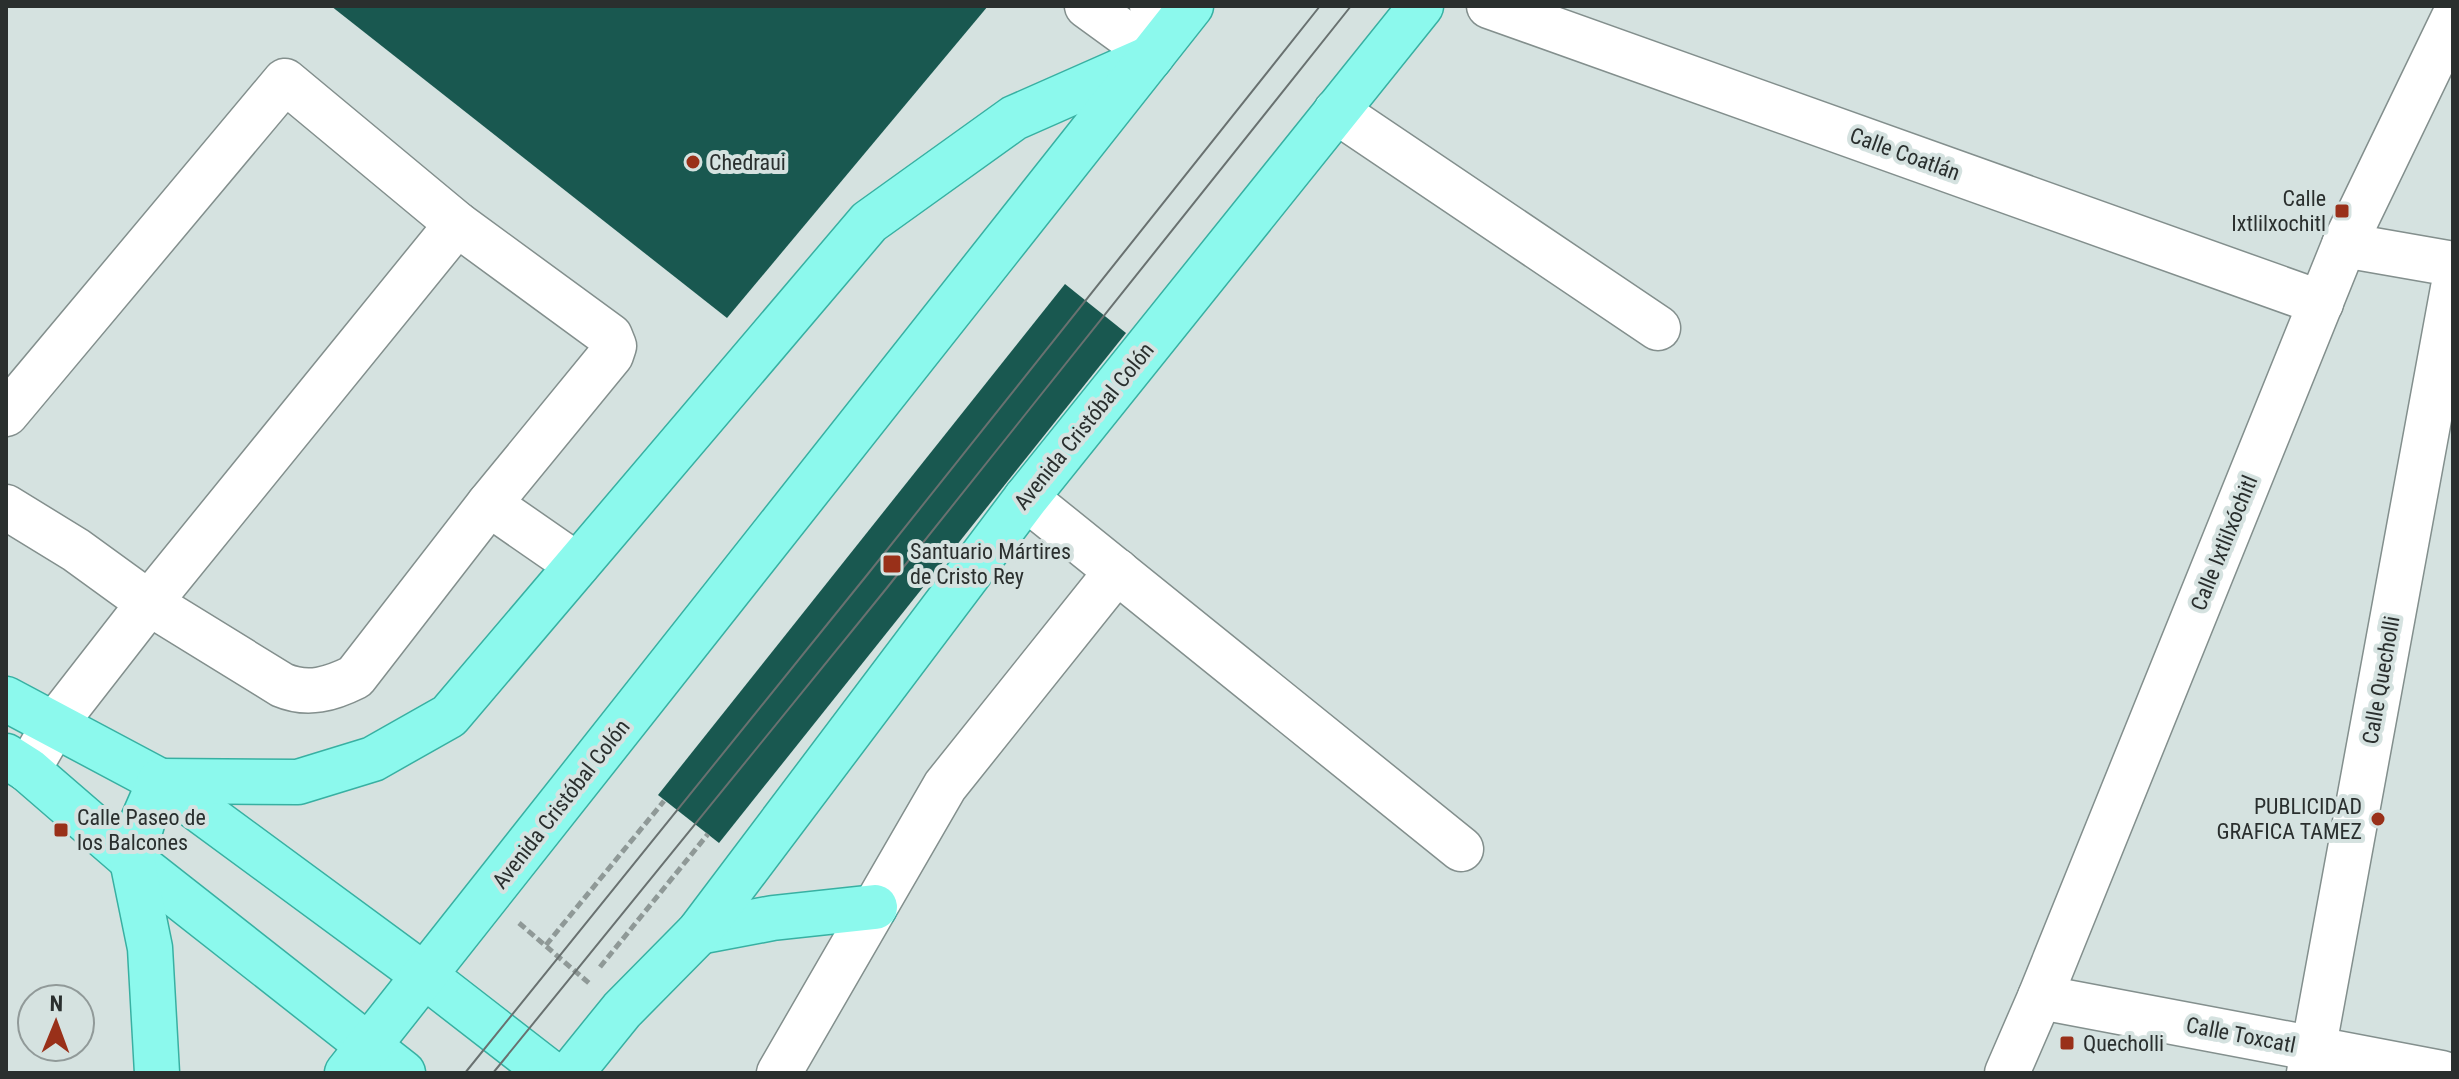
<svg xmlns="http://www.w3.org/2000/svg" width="2459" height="1079" font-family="'Roboto Condensed',sans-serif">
	<rect width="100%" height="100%" fill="#d5e2e0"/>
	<g fill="#195850">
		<polygon points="331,6 988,6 727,318"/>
		<polygon points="1065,284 1126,333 719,843 658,795"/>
	</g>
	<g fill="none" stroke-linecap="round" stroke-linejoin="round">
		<g stroke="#838f8d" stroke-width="47">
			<g id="minor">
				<polyline points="1087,6 1153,54"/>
				<polyline points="1152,6 1162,42"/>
				<polyline points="1489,6 2321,303"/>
				<polyline points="1336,111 1658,328"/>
				<polyline points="2344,245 2453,264"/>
				<path d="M6,414L285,81L457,224L610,336L614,346L611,355L489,504L355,677C331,689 308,696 282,685L149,603L76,550L6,507"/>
				<polyline points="1026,498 1461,849"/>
				<polyline points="489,504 577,565"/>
				<polyline points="28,770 54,725 149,603 457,224"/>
				<polyline points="2040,997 2442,1073"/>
				<polyline points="779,1073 945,786 1117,571"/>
				<polyline points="2007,1073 2040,997 2344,245 2453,19"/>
				<polyline points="2309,1073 2453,288"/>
			</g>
		</g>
		<g stroke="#38b0a2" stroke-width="47">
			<g id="major">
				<polyline points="6,699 160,781 425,976 550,1073"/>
				<polyline points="6,756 28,770 132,860 403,1073"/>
				<polyline points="699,932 773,918 875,907"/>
				<polyline points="157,1073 150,948 132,860 143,820 160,781 298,782 373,759 449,716 869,222 1014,118 1150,58"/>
				<polyline points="347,1073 1191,6"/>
				<polyline points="571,1073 622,1010 699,932 1026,498 1421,6"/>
			</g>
		</g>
		<g stroke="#8f9997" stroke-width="5" stroke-dasharray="8 4" stroke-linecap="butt">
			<polyline points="519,923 590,984"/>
			<polyline points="546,945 664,801"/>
			<polyline points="600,967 708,834"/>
		</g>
		<use href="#minor" stroke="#fff" stroke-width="44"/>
		<use href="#major" stroke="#8cf9ed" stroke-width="44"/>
		<g stroke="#697170" stroke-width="2">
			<polyline points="465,1073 867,575 1320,6"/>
			<polyline points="493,1073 886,589 1351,6"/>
		</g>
	</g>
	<g fill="#993019" stroke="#d5e2e0" stroke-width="3">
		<circle cx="693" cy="162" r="8"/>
		<rect x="2334" y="203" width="16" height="16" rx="4"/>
		<rect x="882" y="554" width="20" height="20" rx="4"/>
		<circle cx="2378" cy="819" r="8"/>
		<rect x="53" y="822" width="16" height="16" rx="4"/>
		<rect x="2059" y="1035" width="16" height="16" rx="4"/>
	</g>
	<g text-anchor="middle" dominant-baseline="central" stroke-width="8" stroke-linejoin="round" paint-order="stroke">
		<g font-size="22" fill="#2a2f2e" stroke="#d5e2e0">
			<text transform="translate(1905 154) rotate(20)">Calle Coatlán</text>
			<text transform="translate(1084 426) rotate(-51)">Avenida Cristóbal Colón</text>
			<text transform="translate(2224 543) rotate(-68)">Calle Ixtlilxóchitl</text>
			<text transform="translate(2381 680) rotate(-80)">Calle Quecholli</text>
			<text transform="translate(561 804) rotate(-52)">Avenida Cristóbal Colón</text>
			<text transform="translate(2241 1035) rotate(11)">Calle Toxcatl</text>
		</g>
		<g font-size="22" fill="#2a2f2e" stroke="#d5e2e0" text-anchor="start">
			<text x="709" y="162">Chedraui</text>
			<text x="2326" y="198" text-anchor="end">Calle<tspan x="2326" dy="25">Ixtlilxochitl</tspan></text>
			<text x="910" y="551">Santuario Mártires<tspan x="910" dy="25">de Cristo Rey</tspan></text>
			<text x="2362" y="806" text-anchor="end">PUBLICIDAD<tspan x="2362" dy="25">GRAFICA TAMEZ</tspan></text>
			<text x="77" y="817">Calle Paseo de<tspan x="77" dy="25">los Balcones</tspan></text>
			<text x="2083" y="1043">Quecholli</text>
		</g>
	</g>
	<rect width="2459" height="1079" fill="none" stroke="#2a2f2e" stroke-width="16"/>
	<g transform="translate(56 1023) rotate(1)"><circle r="38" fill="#d5e2e0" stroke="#919a99" stroke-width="2"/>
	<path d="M0-6L14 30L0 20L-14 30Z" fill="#993019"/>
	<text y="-12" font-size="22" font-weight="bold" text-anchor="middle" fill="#2a2f2e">N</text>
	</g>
</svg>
